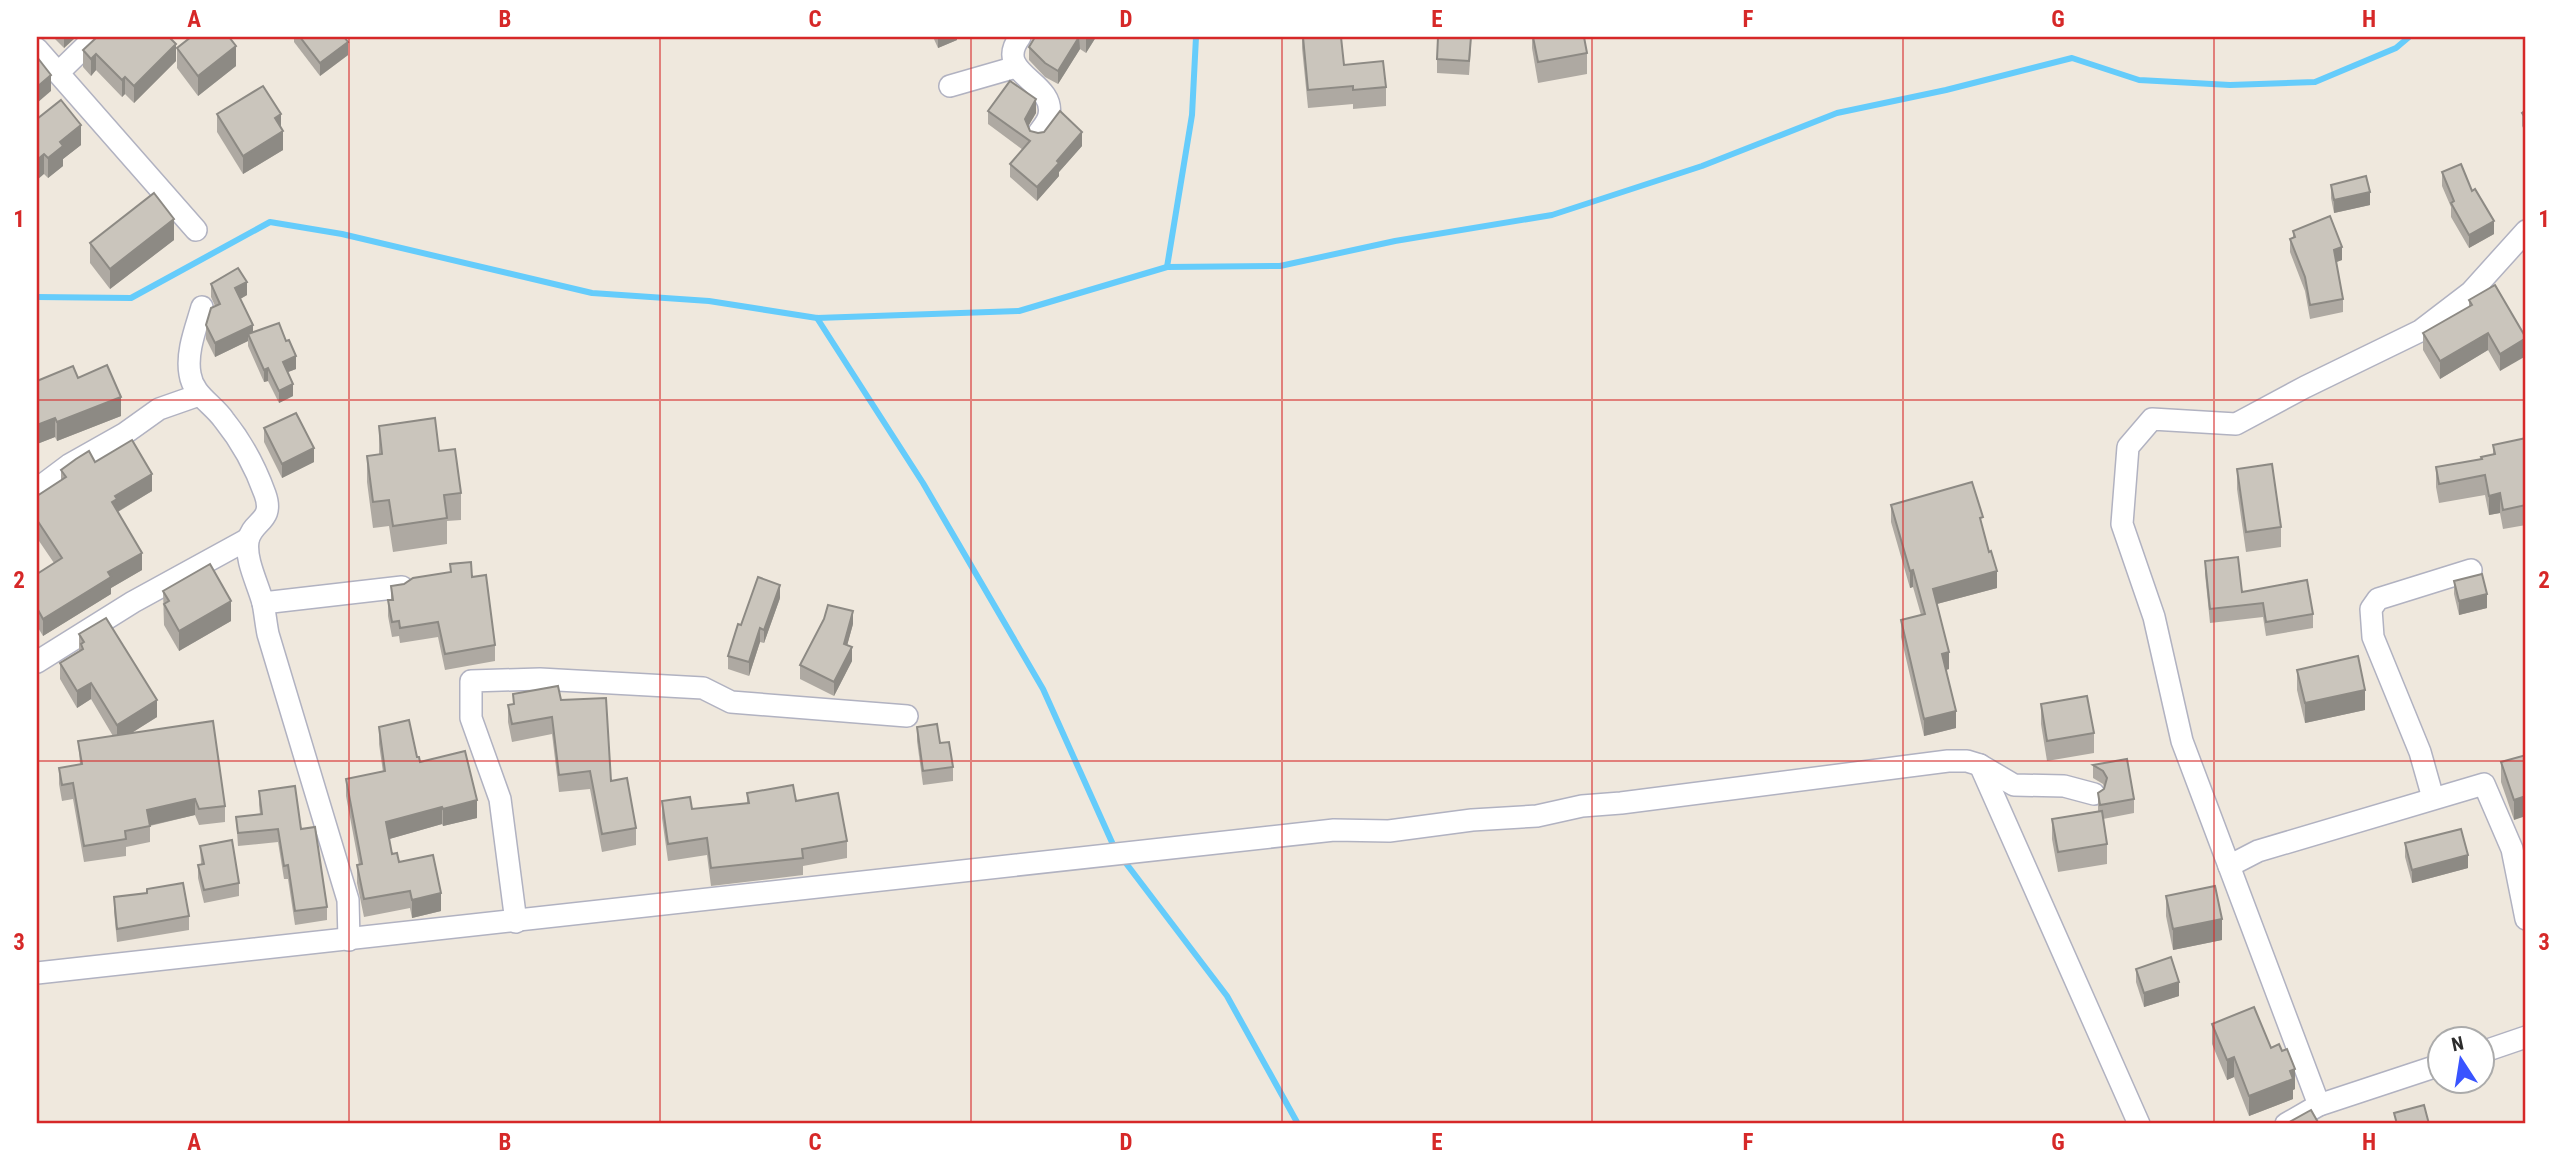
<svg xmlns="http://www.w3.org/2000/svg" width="2563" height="1161" font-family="'Roboto Condensed',sans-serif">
	<rect width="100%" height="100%" fill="#efe8dd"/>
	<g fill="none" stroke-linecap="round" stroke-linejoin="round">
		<g stroke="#65ccfb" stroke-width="6">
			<polyline points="1167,267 1192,115 1196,37"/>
			<polyline points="37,297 131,298 270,222 342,234 592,293 709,301 817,318 1019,311 1167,267 1280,266 1395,241 1552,215 1702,166 1837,113 1946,90 2072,58 2139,80 2230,85 2315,82 2396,48 2409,37"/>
			<polyline points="817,318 923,483 1043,689 1115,849"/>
			<polyline points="1122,858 1227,996 1298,1124"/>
		</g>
		<g stroke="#b1b2c1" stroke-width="24">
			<g id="minor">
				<path d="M1020,37C992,74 1056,81 1049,115C1048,122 1042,128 1038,134"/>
				<polyline points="37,49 196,230"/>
				<polyline points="59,72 95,37"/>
				<polyline points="950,86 1016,67"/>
				<path d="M202,307C196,328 186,352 190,374C193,395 213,404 224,420C241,441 256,469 265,494C275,522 252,520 248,541C245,560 258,584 263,603C265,613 266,624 268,634L348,900L349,940"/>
				<polyline points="37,489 69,465 124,434 159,409 199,395"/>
				<polyline points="263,603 402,587"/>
				<polyline points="37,662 133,602 248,539"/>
				<polyline points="1980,765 2139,1124"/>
				<polyline points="2433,798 2420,752 2373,637 2371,609 2378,599 2471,570"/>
				<polyline points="2229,866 2258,851 2484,784 2512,849 2526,919"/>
				<polyline points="516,922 500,799 471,718 471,681 540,679 703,688 731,702 907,716"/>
				<polyline points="37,973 1334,830 1389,831 1472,820 1537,816 1582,806 1621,803 1948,761 1967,761 1980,765 2014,785 2064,786 2094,794"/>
				<polyline points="2482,1052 2526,1037"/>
				<polyline points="2319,1105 2182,741 2154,617 2122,524 2128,447 2152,419 2236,424 2305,387 2420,331 2471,292 2526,231"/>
				<polyline points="2286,1124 2319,1105 2440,1065"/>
			</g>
		</g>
		<use href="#minor" stroke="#fff" stroke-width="21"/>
	</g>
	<g fill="#aea9a2">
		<polygon points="53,37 76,37 64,48"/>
		<polygon points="294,37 344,37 348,55 320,76 294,42"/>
		<polygon points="933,37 957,37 957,40 938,48"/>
		<polygon points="1035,37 1096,37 1086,53 1080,49 1058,84 1045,77 1029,60 1029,47"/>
		<polygon points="1302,37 1341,37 1344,65 1386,87 1386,106 1353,109 1353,104 1308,108 1302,48"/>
		<polygon points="1532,37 1584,37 1587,53 1587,74 1538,83 1532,48"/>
		<polygon points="177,48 236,66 198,96 177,68"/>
		<polygon points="1471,48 1469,75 1437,73 1437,59"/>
		<polygon points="83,50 176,61 134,103 125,94 122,97 96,70 91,76 83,67"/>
		<polygon points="2526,110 2526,133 2522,126 2522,113"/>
		<polygon points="988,111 1036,113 1028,126 1030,131 1082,146 1059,172 1059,176 1037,201 1010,177 1010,164 1023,150 988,124"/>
		<polygon points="217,114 283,150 243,174 217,132"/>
		<polygon points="37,119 81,145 63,159 63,166 48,178 44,174"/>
		<polygon points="2442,172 2472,191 2494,234 2469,248 2451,217 2451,207 2442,186"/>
		<polygon points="2331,185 2370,205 2334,213 2331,198"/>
		<polygon points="2293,231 2342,260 2336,262 2343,299 2343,312 2310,319 2305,291 2290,252 2290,239 2293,237"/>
		<polygon points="174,240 110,289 90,263 90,243"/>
		<polygon points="211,284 247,295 240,299 253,332 296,369 288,372 293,396 279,403 268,381 264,382 248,346 248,341 215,357 206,339 206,325 215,306 211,297"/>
		<polygon points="2469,300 2526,338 2500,371 2488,350 2440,379 2423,350 2423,333 2469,307"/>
		<polygon points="78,378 121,416 57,441 55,437 37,444 37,381"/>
		<polygon points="379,426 439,451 461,493 461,520 447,521 447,544 393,552 389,526 373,528 367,482 367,456 379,454"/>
		<polygon points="264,428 314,462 282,478 264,442"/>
		<polygon points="2526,438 2526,525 2503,529 2500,513 2489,515 2485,495 2439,503 2436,487 2436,467 2481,459 2493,454 2493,445"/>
		<polygon points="95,462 152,491 118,512 142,570 111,588 111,594 43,636 37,626 37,574 54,563 37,538 37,496 61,480 61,470"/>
		<polygon points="2237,469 2281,527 2281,547 2246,552 2237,489"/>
		<polygon points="1891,505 1983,529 1997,588 1937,604 1949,669 1946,670 1956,728 1924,736 1901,637 1901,620 1921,615 1913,587 1910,588 1891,522"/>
		<polygon points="2205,561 2242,592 2313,614 2313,628 2266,636 2263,617 2210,623 2205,574"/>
		<polygon points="450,564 472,577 495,645 495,661 445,670 438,637 400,643 399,636 392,637 388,616 388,600 391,600 391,586 404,584 450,572"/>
		<polygon points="2454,581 2487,608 2459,615 2454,594"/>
		<polygon points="163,591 231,621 179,651 164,625"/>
		<polygon points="780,598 764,643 760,642 749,676 728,669 728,656 741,625"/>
		<polygon points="853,624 847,645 852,661 834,696 800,679 800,665"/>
		<polygon points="79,634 157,717 130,734 225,806 225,822 199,825 195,815 150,826 150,842 126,847 126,856 84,862 73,799 62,801 59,784 59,768 80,764 78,741 113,736 91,699 77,708 60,679 60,663 79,651"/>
		<polygon points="2297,670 2365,710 2305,723 2297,690"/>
		<polygon points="513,694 561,700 611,781 636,828 636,845 602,852 590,789 559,792 552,734 512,742 508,722 508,705 513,704"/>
		<polygon points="2041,704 2094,733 2094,753 2047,761 2041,724"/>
		<polygon points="379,727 417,757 420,762 477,818 443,826 442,824 389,839 392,854 441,911 412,918 410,908 364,917 357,883 357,865 359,865 346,796 346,779 383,772 379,744"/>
		<polygon points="917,727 953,767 953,781 923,785 917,741"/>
		<polygon points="2526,755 2514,820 2501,782 2501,762"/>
		<polygon points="2127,759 2134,799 2134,813 2103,819 2107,844 2107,864 2058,872 2052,839 2052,819 2098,811 2098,793 2104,789 2104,787 2103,784 2093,778 2093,765"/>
		<polygon points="259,791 301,829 327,907 327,920 295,925 288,879 284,879 278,842 238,846 236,817 260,814 259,805"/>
		<polygon points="747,793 796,801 847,841 847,858 803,866 803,875 711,886 707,855 668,861 662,818 662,801 692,809 747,803"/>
		<polygon points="2405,843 2468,868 2412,883 2405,857"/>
		<polygon points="200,846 239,883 239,896 204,903 198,878 198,865 201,864"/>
		<polygon points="147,889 189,916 189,930 117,942 114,911 114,897 147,893"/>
		<polygon points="2166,896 2222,940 2173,950 2166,916"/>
		<polygon points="2136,969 2179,996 2144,1007 2136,982"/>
		<polygon points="2212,1024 2271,1048 2295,1089 2293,1090 2293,1099 2249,1116 2234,1077 2227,1080 2212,1044"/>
	</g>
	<g fill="#8d8a84">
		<polygon points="64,37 76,37 64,48"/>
		<polygon points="938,37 957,37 957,40 938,48"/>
		<polygon points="1079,37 1080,49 1058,84 1058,71"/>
		<polygon points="1087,37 1096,37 1086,53 1086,39"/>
		<polygon points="348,42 348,55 320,76 320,63"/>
		<polygon points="176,44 176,61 134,103 134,86"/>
		<polygon points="236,46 236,66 198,96 198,76"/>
		<polygon points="96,54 96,70 91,76 91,59"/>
		<polygon points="51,75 51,91 37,103 37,87"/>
		<polygon points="125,77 125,94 122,97 122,80"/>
		<polygon points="1036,99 1036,113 1025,132 1025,119"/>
		<polygon points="281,114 281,133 283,131 283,150 243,174 243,156 275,118"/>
		<polygon points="81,125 81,145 63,159 63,166 48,178 48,158 60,142"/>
		<polygon points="1082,132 1082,146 1059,172 1059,176 1037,201 1037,187 1057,161"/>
		<polygon points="44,154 44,174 37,180 37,160"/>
		<polygon points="2370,192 2370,205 2334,213 2334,200"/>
		<polygon points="174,219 174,240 110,289 110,269"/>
		<polygon points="2494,221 2494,234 2469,248 2469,235"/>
		<polygon points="2342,247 2342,260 2334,263 2334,250"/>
		<polygon points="247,282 247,295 235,302 235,288"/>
		<polygon points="253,325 253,338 248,334 248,341 215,357 215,343"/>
		<polygon points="2488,333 2488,350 2440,379 2440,361"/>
		<polygon points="2526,338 2526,356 2500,371 2500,354"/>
		<polygon points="296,356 296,369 283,374 283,362"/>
		<polygon points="268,368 268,381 264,382 264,370"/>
		<polygon points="293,384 293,396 279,403 279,391"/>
		<polygon points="121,397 121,416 57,441 57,422"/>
		<polygon points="55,418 55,437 37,444 37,425"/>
		<polygon points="314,448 314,462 282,478 282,464"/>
		<polygon points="152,474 152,491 117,512 112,502 115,496"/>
		<polygon points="2500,493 2500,513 2489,515 2489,496"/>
		<polygon points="142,553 142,570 111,588 111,594 43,636 43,619 108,572"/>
		<polygon points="1913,570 1913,587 1910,588 1910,571"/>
		<polygon points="1997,571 1997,588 1933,605 1933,589"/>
		<polygon points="780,585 780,598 764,643 764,630"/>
		<polygon points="2487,594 2487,608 2459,615 2459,601"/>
		<polygon points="231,601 231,621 179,651 179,631"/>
		<polygon points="853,611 853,624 844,657 844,644"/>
		<polygon points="760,628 760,642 749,676 749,662"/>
		<polygon points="852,647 852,661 834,696 834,682"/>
		<polygon points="1949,652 1949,669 1942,671 1942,654"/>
		<polygon points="91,683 91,699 77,708 77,691"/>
		<polygon points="2365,690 2365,710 2305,723 2305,703"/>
		<polygon points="157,700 157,717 117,742 117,725"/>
		<polygon points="1956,711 1956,728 1924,736 1924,719"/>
		<polygon points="2526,796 2526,816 2514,820 2514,800"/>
		<polygon points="195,799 195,815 147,826 147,810"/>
		<polygon points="477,800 477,818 443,826 443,809"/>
		<polygon points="442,807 442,824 386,840 386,822"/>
		<polygon points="2468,855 2468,868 2412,883 2412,870"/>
		<polygon points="441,893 441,911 412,918 412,900"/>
		<polygon points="2222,919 2222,940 2173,950 2173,929"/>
		<polygon points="2179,982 2179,996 2144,1007 2144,993"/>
		<polygon points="2234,1057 2234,1077 2227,1080 2227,1060"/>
		<polygon points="2295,1069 2295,1089 2293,1090 2293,1099 2249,1116 2249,1096"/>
	</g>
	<g fill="#cac5bc" stroke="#8d8a84" stroke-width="2">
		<polygon points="97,37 169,37 176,44 134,86 125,77 122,80 96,54 91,59 83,50"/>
		<polygon points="191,37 229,37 236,46 198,76 177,48"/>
		<polygon points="300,37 344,37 348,42 320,63"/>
		<polygon points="1035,37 1079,37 1058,71 1045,63 1029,47"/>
		<polygon points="1303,37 1341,37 1344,65 1383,61 1386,87 1353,90 1353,86 1308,90"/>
		<polygon points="1438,37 1471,37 1469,61 1437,59"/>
		<polygon points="1533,37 1584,37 1587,53 1538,62"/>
		<polygon points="37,57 51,75 37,87"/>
		<polygon points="1010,81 1036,99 1025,119 1030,131 1038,133 1044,132 1060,111 1082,132 1057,161 1059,163 1037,187 1010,164 1030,141 988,111"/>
		<polygon points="263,86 281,114 275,118 283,131 243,156 217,114"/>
		<polygon points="61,100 81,125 60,142 63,146 48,158 44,154 37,160 37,119"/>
		<polygon points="2526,110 2526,119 2522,113"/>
		<polygon points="2461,164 2472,191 2475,189 2494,221 2469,235 2451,203 2454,201 2442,172"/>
		<polygon points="2366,176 2370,192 2334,200 2331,185"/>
		<polygon points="154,193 174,219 110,269 90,243"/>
		<polygon points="2330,216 2342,247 2334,250 2343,299 2310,305 2305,277 2290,239 2295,237 2293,231"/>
		<polygon points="238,268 247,282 235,288 253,325 215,343 206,325 211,308 220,304 211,284"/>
		<polygon points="2495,285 2526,338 2500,354 2488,333 2440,361 2423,333 2472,305 2469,300"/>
		<polygon points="279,323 286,341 289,340 296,356 283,362 293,384 279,391 268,368 264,370 248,334"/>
		<polygon points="107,365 121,397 57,422 55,418 37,425 37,381 73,366 78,378"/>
		<polygon points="296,413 314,448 282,464 264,428"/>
		<polygon points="435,418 439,451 455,449 461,493 444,495 447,518 393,526 389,500 373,502 367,456 382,454 379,426"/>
		<polygon points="2526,438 2526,505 2503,510 2500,493 2489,496 2485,475 2439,484 2436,467 2482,459 2481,457 2495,454 2493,445"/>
		<polygon points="132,440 152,474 115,496 117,499 112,502 142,553 108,572 111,577 43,619 37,608 37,574 62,558 37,520 37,496 66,477 61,470 76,459 89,451 95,462"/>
		<polygon points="2272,464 2281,527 2246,532 2237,469"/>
		<polygon points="1972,482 1983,517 1980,518 1989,552 1991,551 1997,571 1933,589 1949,652 1942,654 1956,711 1924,719 1901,620 1925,614 1913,570 1910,571 1891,505"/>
		<polygon points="2238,557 2242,592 2307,580 2313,614 2266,622 2263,603 2210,609 2205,561"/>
		<polygon points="471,562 472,577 486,575 495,645 445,654 438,622 400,628 399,621 392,622 388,600 393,600 391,586 404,584 413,578 451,572 450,564"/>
		<polygon points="210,564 231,601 179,631 164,604 169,601 163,591"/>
		<polygon points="2482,574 2487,594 2459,601 2454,581"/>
		<polygon points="758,577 780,585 764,630 760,628 749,662 728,656 738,624 741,625"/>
		<polygon points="828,605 853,611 844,644 852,647 834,682 800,665 824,619"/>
		<polygon points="106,618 157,700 117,725 91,683 77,691 60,663 83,649 81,644 84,642 79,634"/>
		<polygon points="2358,656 2365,690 2305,703 2297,670"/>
		<polygon points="558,686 561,700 606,698 611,781 627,778 636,828 602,834 590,771 559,775 552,717 512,724 508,705 514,704 513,694"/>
		<polygon points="2087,696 2094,733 2047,741 2041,704"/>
		<polygon points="409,720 417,757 419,757 420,762 465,751 477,800 443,809 442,807 386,822 392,854 397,853 399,862 433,855 441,893 412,900 410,891 364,899 357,865 362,864 346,779 385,771 379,727"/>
		<polygon points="213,721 225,806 199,809 195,799 147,810 150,826 125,831 126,839 84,846 73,783 62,785 59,768 82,764 78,741"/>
		<polygon points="937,724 940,743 949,742 953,767 923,771 917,727"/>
		<polygon points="2526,755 2526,796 2514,800 2501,762"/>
		<polygon points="2127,759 2134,799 2100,805 2098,793 2104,789 2107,778 2103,771 2093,765"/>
		<polygon points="793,785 796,801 838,793 847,841 802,849 803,858 711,868 707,838 668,844 662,801 690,797 692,809 749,803 747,793"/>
		<polygon points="295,786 301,829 315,827 327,907 295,911 288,865 284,866 278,829 238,833 236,817 262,814 259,791"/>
		<polygon points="2102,811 2107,844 2058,852 2052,819"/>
		<polygon points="2461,829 2468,855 2412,870 2405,843"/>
		<polygon points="232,840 239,883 204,890 198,865 204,864 200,846"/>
		<polygon points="183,883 189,916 117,929 114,897 147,893 147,889"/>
		<polygon points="2215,886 2222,919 2173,929 2166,896"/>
		<polygon points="2171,957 2179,982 2144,993 2136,969"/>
		<polygon points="2254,1007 2271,1048 2279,1044 2282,1051 2287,1049 2295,1069 2290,1071 2293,1079 2249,1096 2234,1057 2227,1060 2212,1024"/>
		<polygon points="2424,1105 2429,1124 2397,1124 2394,1113"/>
		<polygon points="2311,1110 2319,1124 2286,1124"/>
	</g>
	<path fill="none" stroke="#d62828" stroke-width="2" stroke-opacity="0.55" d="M349,37V1124M660,37V1124M971,37V1124M1282,37V1124M1592,37V1124M1903,37V1124M2214,37V1124M37,400H2526M37,761H2526"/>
	<rect width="2563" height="1161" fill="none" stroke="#ffffff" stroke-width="77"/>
	<g transform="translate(2461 1060) rotate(348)"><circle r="33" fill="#ffffff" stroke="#ababab" stroke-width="2"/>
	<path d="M0-5L12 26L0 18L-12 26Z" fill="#3954ff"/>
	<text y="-10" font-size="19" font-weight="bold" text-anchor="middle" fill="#2c2c2c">N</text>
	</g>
	<rect x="38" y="38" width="2486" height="1084" fill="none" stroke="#d62828" stroke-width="2.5"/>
	<g font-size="23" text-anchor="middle" font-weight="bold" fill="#d62828">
		<text x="194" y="27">A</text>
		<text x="505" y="27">B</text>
		<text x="815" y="27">C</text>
		<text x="1126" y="27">D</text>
		<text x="1437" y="27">E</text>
		<text x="1748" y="27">F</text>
		<text x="2058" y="27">G</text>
		<text x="2369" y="27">H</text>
		<text x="19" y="227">1</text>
		<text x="2544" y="227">1</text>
		<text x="19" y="588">2</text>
		<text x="2544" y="588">2</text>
		<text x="19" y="950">3</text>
		<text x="2544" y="950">3</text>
		<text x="194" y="1150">A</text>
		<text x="505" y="1150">B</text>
		<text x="815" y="1150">C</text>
		<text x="1126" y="1150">D</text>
		<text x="1437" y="1150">E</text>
		<text x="1748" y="1150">F</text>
		<text x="2058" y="1150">G</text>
		<text x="2369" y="1150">H</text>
	</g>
</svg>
